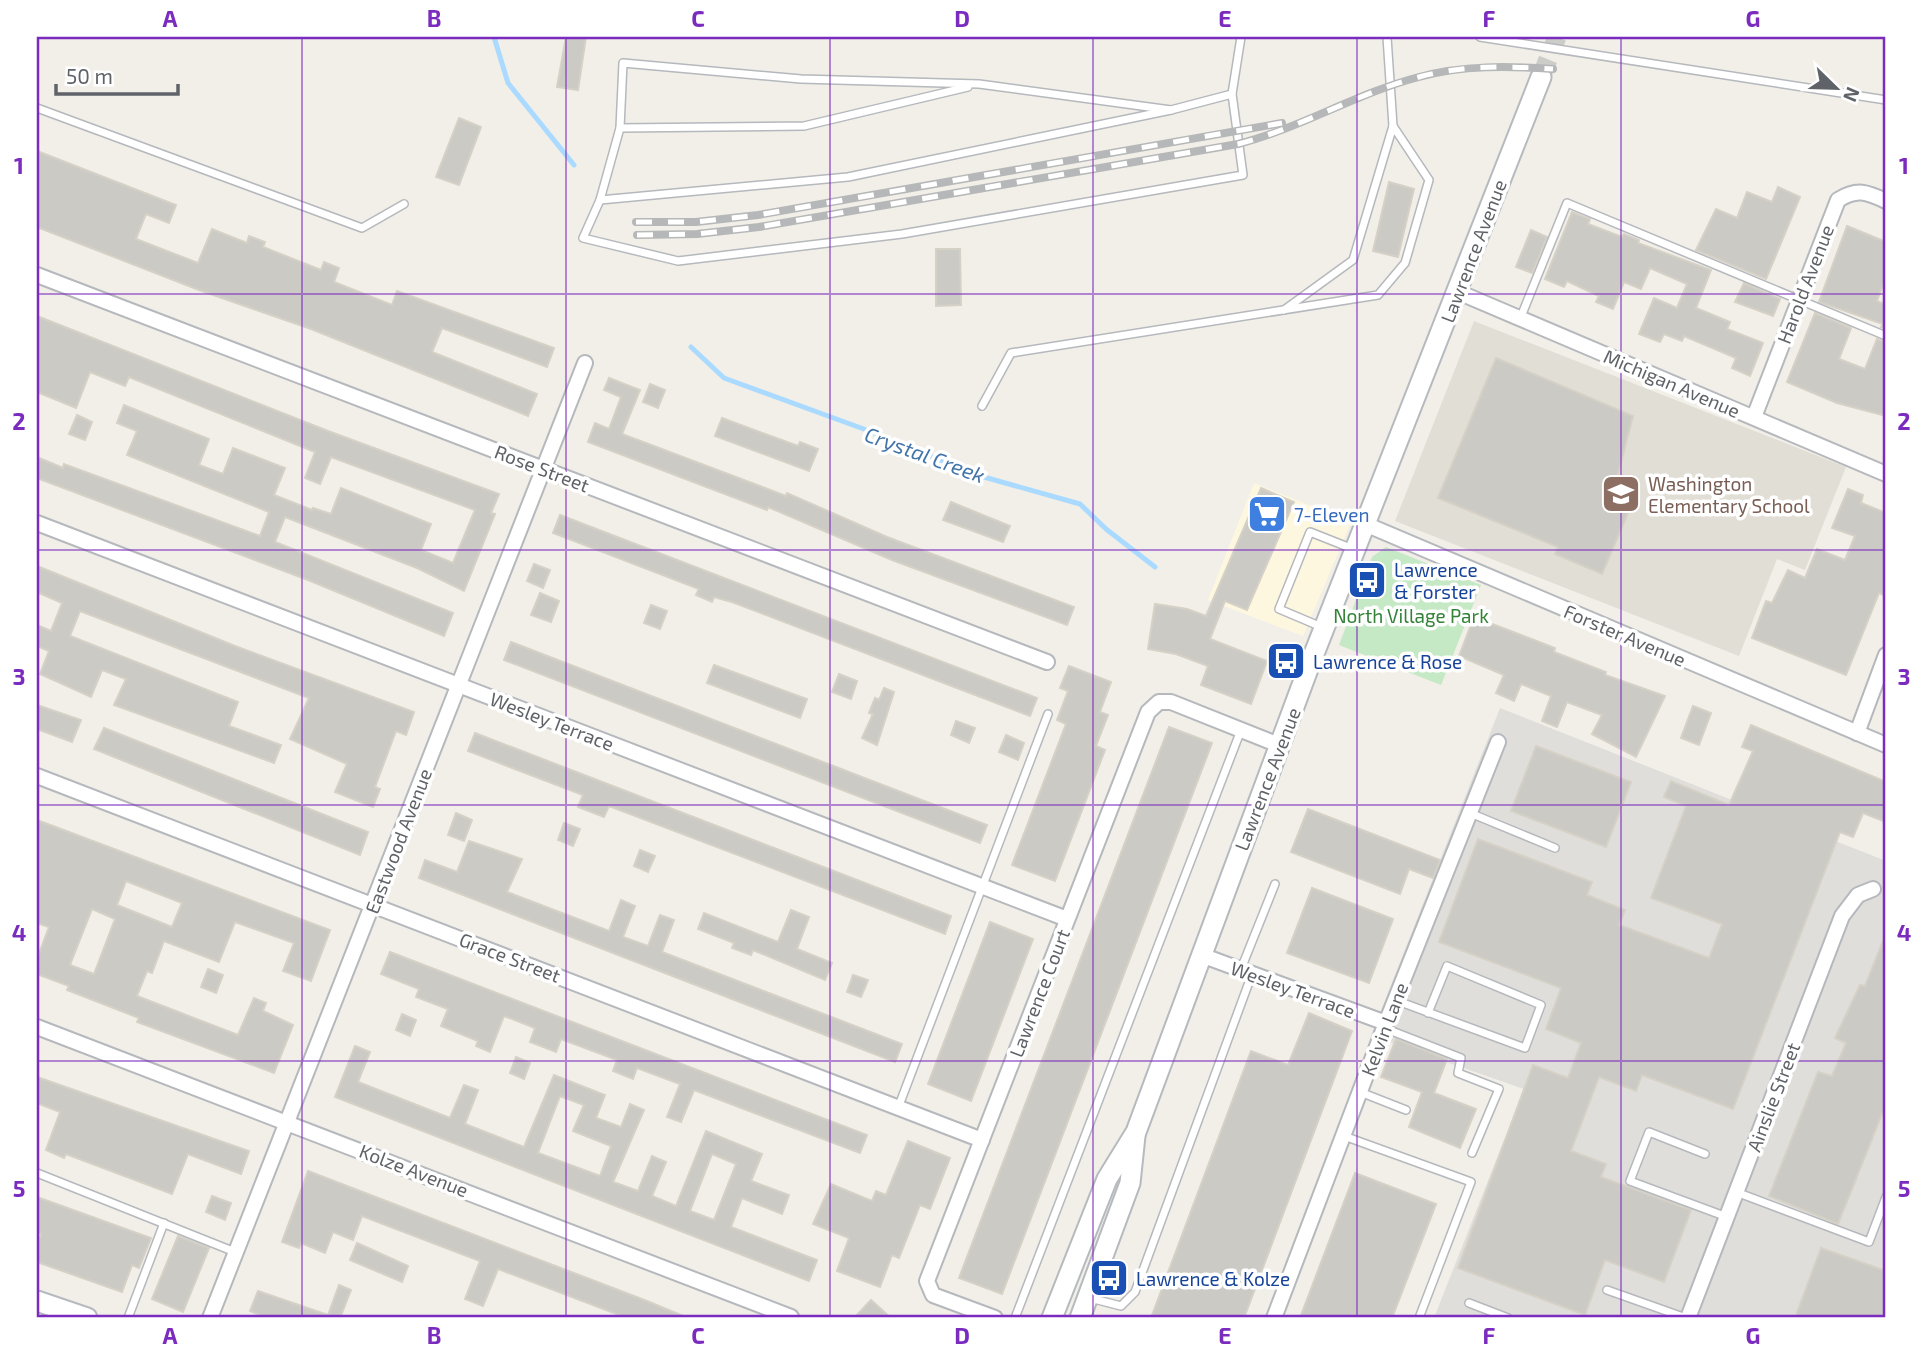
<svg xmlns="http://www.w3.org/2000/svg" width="1923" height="1355" font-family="'Exo 2',sans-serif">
	<rect width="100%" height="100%" fill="#f1efe8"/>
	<polygon fill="#fef7e0" points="1254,483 1351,522 1303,636 1208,600"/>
	<polygon fill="#e0deda" points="1500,708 1886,861 1886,1318 1434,1318 1524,1089 1371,1036"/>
	<polygon fill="#e1ded6" points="1474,321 1846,467 1805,570 1777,559 1739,656 1395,521"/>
	<polygon fill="#c5e8c5" points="1386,547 1481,585 1441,685 1339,645 1372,557"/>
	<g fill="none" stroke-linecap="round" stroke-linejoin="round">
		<g stroke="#aadaff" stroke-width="5">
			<polyline points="494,37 508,83 574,165"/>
			<polyline points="691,347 724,378 872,432 977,475 1080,504 1106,529 1155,567"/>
		</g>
	</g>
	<g fill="#cccac5" stroke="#d6d1c6" stroke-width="2" fill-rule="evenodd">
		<polygon points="566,37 586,37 578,90 557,87"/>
		<polygon points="459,118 481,127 459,185 436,177"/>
		<polygon points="37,151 176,205 169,223 146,214 136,239 198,263 212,229 247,243 249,236 265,242 263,247 321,270 324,262 339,268 334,282 392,305 397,291 554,348 547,367 442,328 432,352 537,394 528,416 311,329 199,290 37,227"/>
		<polygon points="1389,182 1414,189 1398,257 1373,251"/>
		<polygon points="1778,187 1800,197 1766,279 1696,250 1716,209 1737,218 1747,192 1772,202"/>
		<polygon points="1572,212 1590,219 1588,224 1622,237 1624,234 1639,240 1638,243 1711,270 1696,308 1730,322 1727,329 1763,343 1750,376 1732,368 1736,358 1684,336 1682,341 1664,334 1660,342 1639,334 1654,298 1677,308 1687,284 1650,268 1641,289 1624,282 1613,309 1596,302 1599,296 1567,281 1564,287 1545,279"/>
		<polygon points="1847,226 1886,242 1886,277 1877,301 1886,305 1886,329 1881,327 1883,324 1819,302"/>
		<polygon points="1531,230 1547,237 1532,273 1516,267"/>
		<polygon points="936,249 960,249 961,305 936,306"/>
		<polygon points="1744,283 1780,299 1773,316 1735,302"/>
		<polygon points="1815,313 1851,328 1839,359 1865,369 1877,339 1886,342 1886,416 1837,403 1787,382"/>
		<polygon points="37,316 328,431 499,494 491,513 495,514 464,591 417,568 285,517 275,542 453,613 444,636 308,580 37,478 37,457 63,468 64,464 260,536 269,512 127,455 137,431 117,423 124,405 209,439 199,465 223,474 233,448 285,468 274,495 312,510 313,508 331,514 341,488 431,524 421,550 453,563 475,510 331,457 320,484 305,478 315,452 129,377 125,386 90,372 76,408 37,392"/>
		<polygon points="1496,358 1633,416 1610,505 1628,513 1602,574 1555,554 1558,547 1438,498"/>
		<polygon points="609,378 640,390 622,434 786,496 787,493 887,537 1074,607 1067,625 892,560 768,507 767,510 588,442 595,423 609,429 621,397 604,390"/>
		<polygon points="650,384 665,390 658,408 643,402"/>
		<polygon points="77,415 92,422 85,440 69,434"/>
		<polygon points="722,418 798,446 800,442 818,449 809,471 715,436"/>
		<polygon points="1261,488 1294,502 1247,610 1225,601 1210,639 1267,661 1251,704 1201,685 1208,666 1176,654 1148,649 1155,604 1187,609 1206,616"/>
		<polygon points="1848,489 1863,495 1861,503 1886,513 1886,596 1879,593 1846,675 1752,638 1766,601 1772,603 1788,570 1805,578 1817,549 1845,560 1855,536 1832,528"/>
		<polygon points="951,502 1010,526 1003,542 943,520"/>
		<polygon points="560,515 1037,698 1030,716 732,602 714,597 712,602 696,595 699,589 553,533"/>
		<polygon points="534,564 550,570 543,588 527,581"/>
		<polygon points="37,566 235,646 414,712 406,735 396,731 375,787 380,789 373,807 335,792 347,764 290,739 309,698 80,611 70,636 238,702 229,726 281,745 274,763 114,705 126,679 102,670 91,697 40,674 49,651 37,646 37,625 51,631 62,603 37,592"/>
		<polygon points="540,593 559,601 551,622 531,615"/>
		<polygon points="651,605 667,611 660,629 644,623"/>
		<polygon points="1474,617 1555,648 1554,652 1606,672 1605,675 1665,696 1636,757 1592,734 1602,715 1567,702 1557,727 1542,721 1551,696 1521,684 1514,701 1496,693 1504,675 1459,656"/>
		<polygon points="511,642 987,825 980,843 504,660"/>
		<polygon points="714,665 807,699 800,718 707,683"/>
		<polygon points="1069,666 1111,682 1100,712 1108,715 1096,746 1105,750 1055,881 1012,865 1066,724 1057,720 1068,691 1060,688"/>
		<polygon points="839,674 857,681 851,699 832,692"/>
		<polygon points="884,688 894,692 877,745 862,738 873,714 869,713 875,698 879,700"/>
		<polygon points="37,705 81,720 72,742 37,729"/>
		<polygon points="1693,706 1711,713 1699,745 1681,738"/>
		<polygon points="956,721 975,728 969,743 951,735"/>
		<polygon points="1751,725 1886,782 1886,822 1863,813 1853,837 1840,832 1733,1109 1642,1075 1636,1091 1599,1077 1571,1151 1606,1164 1601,1177 1691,1210 1664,1282 1605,1260 1585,1315 1458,1268 1533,1065 1568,1078 1581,1043 1546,1029 1561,988 1439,942 1478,839 1592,882 1587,895 1625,910 1619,925 1709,958 1722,924 1651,898 1686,806 1664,797 1671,781 1729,805 1753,751 1742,747"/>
		<polygon points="1169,727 1212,743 1002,1294 959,1278"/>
		<polygon points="104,728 368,832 360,855 94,749"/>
		<polygon points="475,733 951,916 945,934 609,806 604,817 578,807 583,795 468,751"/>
		<polygon points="1006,735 1024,743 1018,760 999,752"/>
		<polygon points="1536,746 1631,782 1606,847 1511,811"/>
		<polygon points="1308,809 1440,860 1433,878 1409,869 1400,894 1291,852"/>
		<polygon points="456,813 472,820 464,841 448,835"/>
		<path d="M37,820L330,930L311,981L283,971L294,943L235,922L219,962L164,941L152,973L147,971L137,996L238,1035L254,998L266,1003L263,1011L293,1025L274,1073L137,1022L139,1018L67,990L69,986L37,974V959L49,927L37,923ZM126,881L182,903L172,927L117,905ZM92,909L115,919L94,974L70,965Z"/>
		<polygon points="564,823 580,829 573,846 558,840"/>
		<polygon points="469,841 522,859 507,892 609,931 621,900 635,906 623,937 648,946 660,915 674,920 662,952 902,1044 895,1062 419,878 425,860 457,872"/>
		<polygon points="640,850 655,856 648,872 634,866"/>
		<polygon points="1312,888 1393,919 1369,983 1287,953"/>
		<polygon points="791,910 809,917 797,949 832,963 825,980 753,950 751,955 732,948 734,943 698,929 704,913 778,942"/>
		<polygon points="990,922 1033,939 971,1101 928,1084"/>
		<polygon points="1886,933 1886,1104 1838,1224 1769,1196 1818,1072 1832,1076 1846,1043 1835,1038 1860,985 1865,986"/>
		<polygon points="390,952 867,1135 860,1153 694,1090 681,1122 667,1117 680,1084 637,1068 633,1079 613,1071 617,1060 561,1039 556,1052 530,1042 535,1028 504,1016 490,1052 476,1046 478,1041 441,1026 448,1009 416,997 419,989 381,974"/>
		<polygon points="208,969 223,975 216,993 201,987"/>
		<polygon points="853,975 868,980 861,997 847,992"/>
		<polygon points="1309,1013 1352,1031 1244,1318 1151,1318 1251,1051 1288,1065"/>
		<polygon points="402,1014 416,1020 410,1036 396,1030"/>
		<polygon points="1396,1039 1447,1059 1434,1093 1476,1109 1460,1148 1409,1127 1422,1092 1381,1077"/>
		<path d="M355,1046L370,1052L358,1082L450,1118L464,1085L478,1090L465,1124L524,1147L554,1075L605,1095L596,1118L621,1127L630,1104L644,1110L613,1182L638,1191L652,1156L666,1162L652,1196L676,1206L706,1131L762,1154L751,1181L789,1195L782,1214L742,1198L731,1227L817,1260L809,1281L335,1097ZM560,1096L584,1105L573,1131L611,1146L600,1176L538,1153ZM712,1154L736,1164L714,1220L690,1211Z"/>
		<polygon points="516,1057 530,1063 524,1079 510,1073"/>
		<polygon points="37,1077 249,1151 241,1174 188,1154 172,1194 66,1154 64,1158 46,1150 60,1112 37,1103"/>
		<polygon points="908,1141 950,1158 930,1209 920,1205 899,1258 892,1255 880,1287 837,1271 849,1238 813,1224 831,1184 872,1201 876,1191 886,1195"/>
		<polygon points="308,1171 647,1301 688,1318 627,1318 498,1269 483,1306 465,1299 480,1261 362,1216 353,1240 333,1232 325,1253 301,1243 299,1248 282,1242"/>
		<polygon points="1355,1173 1436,1204 1392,1318 1300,1318"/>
		<polygon points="212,1196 231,1203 225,1220 206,1212"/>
		<polygon points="37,1197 151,1238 139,1268 132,1265 122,1292 37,1262 37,1246 41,1234 37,1232"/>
		<polygon points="178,1236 209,1248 183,1312 152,1299"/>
		<polygon points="357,1243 408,1266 402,1282 350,1260"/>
		<polygon points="1821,1248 1886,1271 1886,1318 1795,1318"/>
		<polygon points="339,1285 351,1290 340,1318 268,1318 250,1311 258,1291 328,1315"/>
		<polygon points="871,1300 891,1318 854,1318"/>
	</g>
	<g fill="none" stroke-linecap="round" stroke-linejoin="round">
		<polyline stroke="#ccccc8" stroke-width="19" stroke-dasharray="19 10" stroke-linecap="butt" points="1541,77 1557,37"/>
		<g stroke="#b5b8bc" stroke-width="10">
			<g id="lane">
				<polyline points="1480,37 1886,100"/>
				<polyline points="37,108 362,228 404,204"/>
				<polyline points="1171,110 979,84 801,79 623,63 620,128 600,200 583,238 678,261 902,234 1243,175 1232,94 1241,37"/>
				<polyline points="620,128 804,126 968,87"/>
				<polyline points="600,200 848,177 1171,110 1232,94"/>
				<polyline points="1284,310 1353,260 1393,126 1387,37"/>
				<polyline points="1520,319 1567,203 1886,336"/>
				<polyline points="982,406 1011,353 1378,295 1405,263 1429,180 1393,126"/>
				<polyline points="1324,628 1279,609 1310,532 1353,549"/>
				<polyline points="1470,813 1555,848"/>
				<polyline points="1241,969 1275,884"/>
				<polyline points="1395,1000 1525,1048 1541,1005 1447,966 1428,1013"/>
				<polyline points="1384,1028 1461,1058 1458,1073 1499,1089 1472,1153"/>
				<polyline points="1360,1092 1406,1110"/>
				<polyline points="898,1108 1048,714"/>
				<polyline points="1344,1136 1471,1182 1419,1318"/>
				<polyline points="1705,1154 1649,1132 1630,1181 1727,1217"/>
				<polyline points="37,1173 235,1252"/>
				<polyline points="1736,1192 1869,1242 1886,1197"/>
				<polyline points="1607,1290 1686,1318"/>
				<polyline points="1090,1298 1121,1306 1135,1292 1252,974"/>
				<polyline points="1469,1303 1508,1318"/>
				<polyline points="128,1318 164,1223"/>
				<polyline points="1015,1318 1241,730"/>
			</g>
		</g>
		<g stroke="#b5b8bc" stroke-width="18">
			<g id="street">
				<polyline points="37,275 1047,662"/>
				<polyline points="1458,292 1886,474"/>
				<path d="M1754,417L1838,200C1857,188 1867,192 1886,201"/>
				<polyline points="37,523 1067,919"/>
				<polyline points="1365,524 1886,745"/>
				<polyline points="1857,733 1886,655"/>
				<polyline points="37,776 982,1140"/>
				<polyline points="1201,955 1386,1023"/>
				<polyline points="37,1027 791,1317"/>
				<polyline points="210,1318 585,363"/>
				<polyline points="995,1318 933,1295 927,1281 1148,712 1159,702 1171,702 1279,745"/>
				<polyline points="1274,1318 1384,1028 1498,742"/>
				<polyline points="1688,1318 1842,916 1858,895 1873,889"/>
			</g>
		</g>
		<g stroke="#b6babf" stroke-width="23">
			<g id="secondary">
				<polyline points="37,1301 87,1318"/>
				<polyline points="1052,1318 1107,1179 1136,1132 1308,669 1541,77"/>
				<polyline points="1080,1318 1130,1183 1135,1136"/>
			</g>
		</g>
		<use href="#lane" stroke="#fff" stroke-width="7"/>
		<use href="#street" stroke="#fff" stroke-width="14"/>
		<use href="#secondary" stroke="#fff" stroke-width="19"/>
		<g stroke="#b6b7b8" stroke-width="8">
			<g id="rail">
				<polyline points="636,222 696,222 758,215 1282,123"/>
				<path d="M637,235L697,234L759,227L1238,144C1301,128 1357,93 1419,77C1463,65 1508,66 1553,69"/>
			</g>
		</g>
		<use href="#rail" stroke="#fff" stroke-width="5" stroke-dasharray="16" stroke-linecap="butt"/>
	</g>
	<path fill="none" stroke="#7b2cbf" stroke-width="2" stroke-opacity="0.55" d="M302,37V1318M566,37V1318M830,37V1318M1093,37V1318M1357,37V1318M1621,37V1318M37,294H1886M37,550H1886M37,805H1886M37,1061H1886"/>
	<defs>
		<g id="school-square" transform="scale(2.0125)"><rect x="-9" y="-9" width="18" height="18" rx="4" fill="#8d6e63" stroke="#fff"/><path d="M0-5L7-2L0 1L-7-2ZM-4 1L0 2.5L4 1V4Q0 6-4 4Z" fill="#fff"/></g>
		<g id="supermarket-square" transform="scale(2.0125)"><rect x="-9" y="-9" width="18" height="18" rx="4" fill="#3f7fe0" stroke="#fff"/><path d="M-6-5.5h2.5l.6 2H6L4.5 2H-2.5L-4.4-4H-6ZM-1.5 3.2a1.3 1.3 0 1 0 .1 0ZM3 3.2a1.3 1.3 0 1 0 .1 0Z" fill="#fff"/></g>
		<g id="bus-square" transform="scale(2.0125)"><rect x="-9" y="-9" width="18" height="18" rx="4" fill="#1a4fb4" stroke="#fff"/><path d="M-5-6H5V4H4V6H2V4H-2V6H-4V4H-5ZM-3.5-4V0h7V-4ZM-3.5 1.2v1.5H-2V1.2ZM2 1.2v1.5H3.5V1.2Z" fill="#fff"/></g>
	</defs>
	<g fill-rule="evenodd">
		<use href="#school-square" x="1621" y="494"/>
		<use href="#supermarket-square" x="1267" y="514"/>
		<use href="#bus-square" x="1367" y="580"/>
		<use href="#bus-square" x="1286" y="661"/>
		<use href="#bus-square" x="1109" y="1278"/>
	</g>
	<g text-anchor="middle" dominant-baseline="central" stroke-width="7" stroke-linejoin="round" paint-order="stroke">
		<g font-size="19" fill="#5f6368" stroke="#fff">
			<text transform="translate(1473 251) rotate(-69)">Lawrence Avenue</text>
			<text transform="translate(1805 284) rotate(-69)">Harold Avenue</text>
			<text transform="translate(1672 383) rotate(23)">Michigan Avenue</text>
			<text transform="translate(542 468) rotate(21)">Rose Street</text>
			<text transform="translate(1625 635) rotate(23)">Forster Avenue</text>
			<text transform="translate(552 721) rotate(21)">Wesley Terrace</text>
			<text transform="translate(1267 779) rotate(-69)">Lawrence Avenue</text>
			<text transform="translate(398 841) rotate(-69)">Eastwood Avenue</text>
			<text transform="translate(510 957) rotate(21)">Grace Street</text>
			<text transform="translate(1293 989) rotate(20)">Wesley Terrace</text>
			<text transform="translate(1039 993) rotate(-69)">Lawrence Court</text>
			<text transform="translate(1384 1029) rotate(-69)">Kelvin Lane</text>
			<text transform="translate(1773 1097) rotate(-69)">Ainslie Street</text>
			<text transform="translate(414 1170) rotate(21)">Kolze Avenue</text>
		</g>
		<g font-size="19" fill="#785e54" stroke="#fff" text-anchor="start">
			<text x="1648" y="483">Washington<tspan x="1648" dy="22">Elementary School</tspan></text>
		</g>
		<g font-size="19" fill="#366cbe" stroke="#fff" text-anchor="start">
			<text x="1294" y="514">7-Eleven</text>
		</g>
		<g font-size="19" fill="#164399" stroke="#fff" text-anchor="start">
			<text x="1394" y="569">Lawrence<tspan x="1394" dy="22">&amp; Forster</tspan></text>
			<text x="1313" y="661">Lawrence &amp; Rose</text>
			<text x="1136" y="1278">Lawrence &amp; Kolze</text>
		</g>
		<g font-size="19" fill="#348238" stroke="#fff">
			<text x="1411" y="615">North Village Park</text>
		</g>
		<g font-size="21" font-style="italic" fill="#4174aa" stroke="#fff">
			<text transform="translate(925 454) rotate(20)">Crystal Creek</text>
		</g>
	</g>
	<rect width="1923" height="1355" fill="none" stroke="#ffffff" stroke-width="77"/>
	<g transform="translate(1836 88) rotate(113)" stroke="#ffffff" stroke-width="5" paint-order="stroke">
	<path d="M0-5L12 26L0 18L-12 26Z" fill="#5f6368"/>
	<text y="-10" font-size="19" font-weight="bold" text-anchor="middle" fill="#5f6368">N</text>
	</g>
	<path d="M56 84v10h122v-10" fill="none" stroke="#5f6368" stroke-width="3.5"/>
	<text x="66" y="84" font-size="21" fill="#5f6368" stroke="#ffffff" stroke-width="5" paint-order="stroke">50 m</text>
	<rect x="38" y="38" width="1846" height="1278" fill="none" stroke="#7b2cbf" stroke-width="2.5"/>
	<g font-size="23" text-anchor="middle" font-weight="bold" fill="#7b2cbf">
		<text x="170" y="27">A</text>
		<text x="434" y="27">B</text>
		<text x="698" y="27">C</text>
		<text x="962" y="27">D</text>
		<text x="1225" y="27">E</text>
		<text x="1489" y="27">F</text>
		<text x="1753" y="27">G</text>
		<text x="19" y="174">1</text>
		<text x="1904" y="174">1</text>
		<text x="19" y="430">2</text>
		<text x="1904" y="430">2</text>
		<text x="19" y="685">3</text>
		<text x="1904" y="685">3</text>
		<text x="19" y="941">4</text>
		<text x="1904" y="941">4</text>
		<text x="19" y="1197">5</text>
		<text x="1904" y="1197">5</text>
		<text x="170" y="1344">A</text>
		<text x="434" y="1344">B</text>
		<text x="698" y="1344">C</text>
		<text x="962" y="1344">D</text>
		<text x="1225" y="1344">E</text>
		<text x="1489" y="1344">F</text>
		<text x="1753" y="1344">G</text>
	</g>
</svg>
